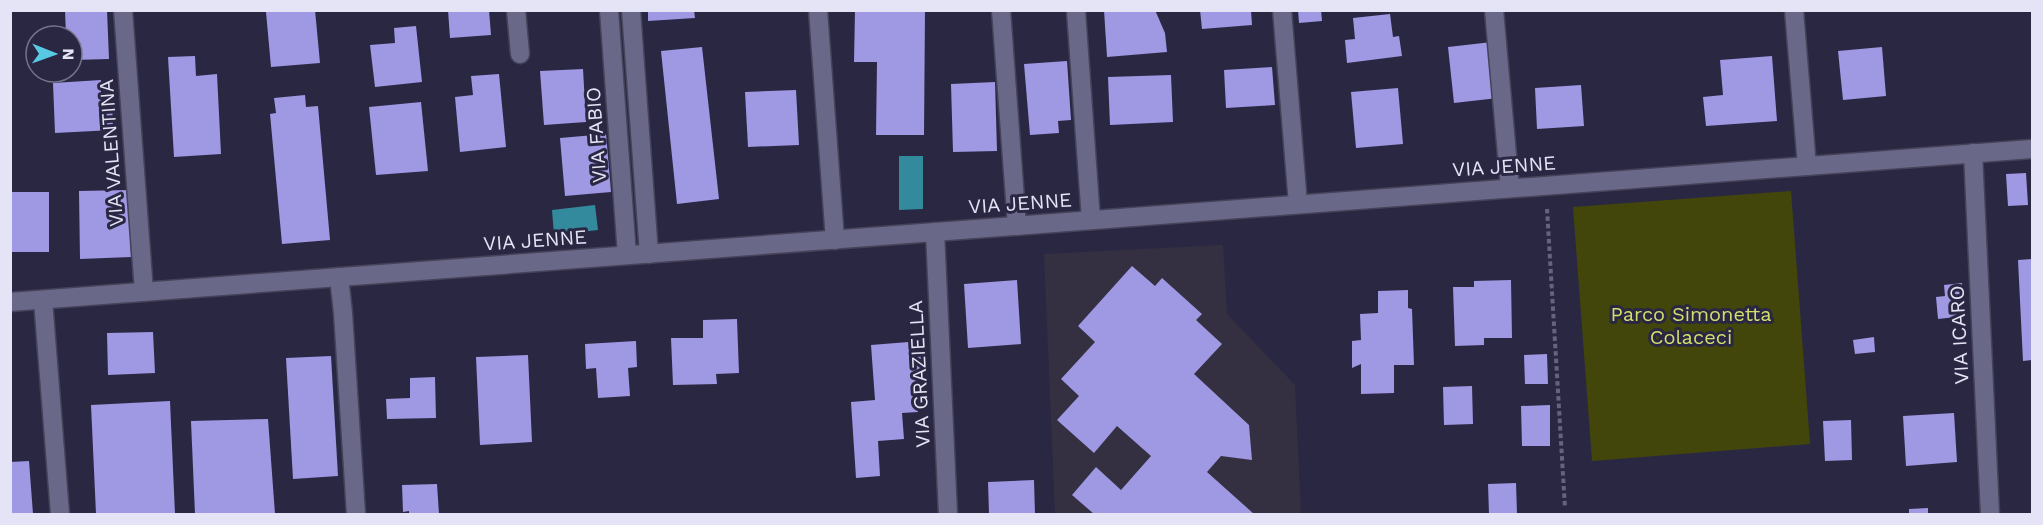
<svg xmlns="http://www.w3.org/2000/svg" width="2043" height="525" font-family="'Work Sans',sans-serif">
	<rect width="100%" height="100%" fill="#2a2743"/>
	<polygon fill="#343041" points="1223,245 1227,314 1295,385 1301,514 1055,514 1044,254"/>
	<polygon fill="#42460b" points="1791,191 1810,444 1592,461 1573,207"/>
	<g fill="#328a9c">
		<polygon points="899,156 923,156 923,209 899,210"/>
		<polygon points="595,205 598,230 554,235 552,210"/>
	</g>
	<g fill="#9f98e3">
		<polygon points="65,10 107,10 109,59 72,60 72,36 66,36"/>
		<polygon points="281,10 315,10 320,63 271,67 266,12"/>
		<polygon points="448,10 489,10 491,35 450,38"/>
		<polygon points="648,10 694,10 695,18 648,21"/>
		<polygon points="855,10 925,10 924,135 876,135 877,62 854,62"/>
		<polygon points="1104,10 1155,10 1165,33 1167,52 1107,57"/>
		<polygon points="1200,10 1251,10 1252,25 1202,29"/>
		<polygon points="1298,10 1321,10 1322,21 1299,23"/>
		<polygon points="1390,14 1393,37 1399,36 1402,56 1347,63 1345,40 1355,39 1353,18"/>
		<polygon points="416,26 422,82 375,87 370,45 395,43 394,28"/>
		<polygon points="1492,42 1498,98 1454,103 1448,47"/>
		<polygon points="702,47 719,199 677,204 661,51"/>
		<polygon points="1882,47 1886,96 1843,100 1838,51"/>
		<polygon points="195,56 196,76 217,74 221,154 174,157 168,57"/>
		<polygon points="1772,56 1777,121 1706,126 1703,97 1723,95 1720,60"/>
		<polygon points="1067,61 1071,120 1058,121 1059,133 1030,135 1024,64"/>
		<polygon points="1272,67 1275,105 1226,108 1224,70"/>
		<polygon points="583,69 586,122 544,125 540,71"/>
		<polygon points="499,74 506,147 460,152 455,97 473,95 471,76"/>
		<polygon points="1171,75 1173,122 1110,125 1108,77"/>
		<polygon points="101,80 101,98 112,97 113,130 55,133 53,83"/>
		<polygon points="995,82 997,151 953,152 951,84"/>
		<polygon points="1581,85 1584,126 1537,129 1535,88"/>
		<polygon points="1398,88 1403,144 1356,148 1351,92"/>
		<polygon points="796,90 799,145 748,147 745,92"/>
		<polygon points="305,95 306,107 318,106 330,240 282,244 270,114 276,113 274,98"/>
		<polygon points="421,102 428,171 376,175 369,107"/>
		<polygon points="606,134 611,192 565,196 560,138"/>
		<polygon points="2026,173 2028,205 2008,206 2006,174"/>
		<polygon points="129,190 131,257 80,259 79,191"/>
		<rect x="10" y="192" width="39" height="60"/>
		<polygon points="2032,259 2032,360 2023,361 2018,260"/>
		<polygon points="1132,266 1155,286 1162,278 1202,314 1196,320 1222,344 1194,374 1249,425 1252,460 1221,456 1207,472 1254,514 1094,514 1072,495 1096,467 1121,490 1151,456 1117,426 1094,453 1057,420 1079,396 1061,379 1095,342 1078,326"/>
		<polygon points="1017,280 1021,344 968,348 964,284"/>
		<polygon points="1511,280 1512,338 1484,338 1484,345 1455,346 1453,287 1474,287 1474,281"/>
		<polygon points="1962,283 1965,316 1938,319 1936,297 1945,296 1944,285"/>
		<polygon points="1408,290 1408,308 1412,309 1414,365 1394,365 1394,393 1361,394 1361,364 1352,368 1352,341 1361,340 1360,314 1378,313 1378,291"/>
		<polygon points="737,319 739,373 716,374 717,384 673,385 671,338 703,338 703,320"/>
		<polygon points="153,332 155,373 108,375 107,333"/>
		<polygon points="1874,337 1875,352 1855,354 1853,340"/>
		<polygon points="636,341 637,367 628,368 630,396 598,398 596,368 586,369 585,344"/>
		<polygon points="921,341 924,387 916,388 918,412 902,413 904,439 878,441 880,476 856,478 851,402 875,400 871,345"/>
		<polygon points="1547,354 1548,384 1525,384 1524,355"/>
		<polygon points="528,355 532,442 480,445 476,357"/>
		<polygon points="331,356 338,476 293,479 286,358"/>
		<polygon points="435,377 436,418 387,419 386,399 410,398 410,378"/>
		<polygon points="1472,386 1473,424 1444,425 1443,387"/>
		<polygon points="170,401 175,514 96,514 91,405"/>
		<polygon points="1550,405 1550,446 1522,446 1521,406"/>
		<polygon points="1954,413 1957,462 1906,466 1903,416"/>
		<polygon points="268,419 275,514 195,514 191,421"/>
		<polygon points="1851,420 1852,460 1825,461 1823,421"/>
		<polygon points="29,461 33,514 10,514 10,462"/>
		<polygon points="1034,480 1035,514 989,514 988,482"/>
		<polygon points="1516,483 1517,514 1489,514 1488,484"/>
		<polygon points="437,484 439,514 409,514 409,511 403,512 402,485"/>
		<polygon points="1928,508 1928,514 1909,514 1909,509"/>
	</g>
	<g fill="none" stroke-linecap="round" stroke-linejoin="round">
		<g stroke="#454259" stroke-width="21">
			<g id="minor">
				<polyline points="123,10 144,292"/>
				<polyline points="516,10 520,54"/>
				<polyline points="609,10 627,255"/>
				<polyline points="631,10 649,254"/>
				<polyline points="818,10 835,240"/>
				<polyline points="1001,10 1017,226"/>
				<polyline points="1282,10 1298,204"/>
				<polyline points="1494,10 1510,188"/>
				<polyline points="1794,10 1807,166"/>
				<polyline points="1076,11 1091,220"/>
				<polyline points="1973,153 1990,514"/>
				<polyline points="935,232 948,514"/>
				<polyline points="339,277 343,313 356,514"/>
				<polyline points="43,300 60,514"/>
				<polyline points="10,302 2032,149"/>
			</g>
		</g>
		<polyline stroke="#66647c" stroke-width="4" stroke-dasharray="4.5 3" stroke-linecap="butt" points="1547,209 1565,508"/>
		<use href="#minor" stroke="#6a6888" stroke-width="18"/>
	</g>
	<g text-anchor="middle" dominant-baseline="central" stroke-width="6" stroke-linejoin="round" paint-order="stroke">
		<g font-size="20" fill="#e5e4f6" stroke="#2a2743">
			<text transform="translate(596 135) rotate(-94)">VIA FABIO</text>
			<text transform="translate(111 153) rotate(-94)">VIA VALENTINA</text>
			<text transform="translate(1504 166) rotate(-4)">VIA JENNE</text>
			<text transform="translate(1020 203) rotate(-4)">VIA JENNE</text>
			<text transform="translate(535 240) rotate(-4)">VIA JENNE</text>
			<text transform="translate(1959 335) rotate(-93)">VIA ICARO</text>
			<text transform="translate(919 374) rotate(-93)">VIA GRAZIELLA</text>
		</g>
		<g font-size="20" fill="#d4de6d" stroke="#2a2743">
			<text x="1691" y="314">Parco Simonetta<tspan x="1691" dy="23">Colaceci</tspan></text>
		</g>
	</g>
	<rect width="2043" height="525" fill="none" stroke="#e5e4f6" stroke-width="24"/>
	<g transform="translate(54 54) rotate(91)"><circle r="28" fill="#2a2743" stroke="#75738b" stroke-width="1.5"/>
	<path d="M0-4.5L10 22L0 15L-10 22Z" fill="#58c9e3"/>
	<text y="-9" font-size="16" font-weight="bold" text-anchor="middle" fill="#e5e4f6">N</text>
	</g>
</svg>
